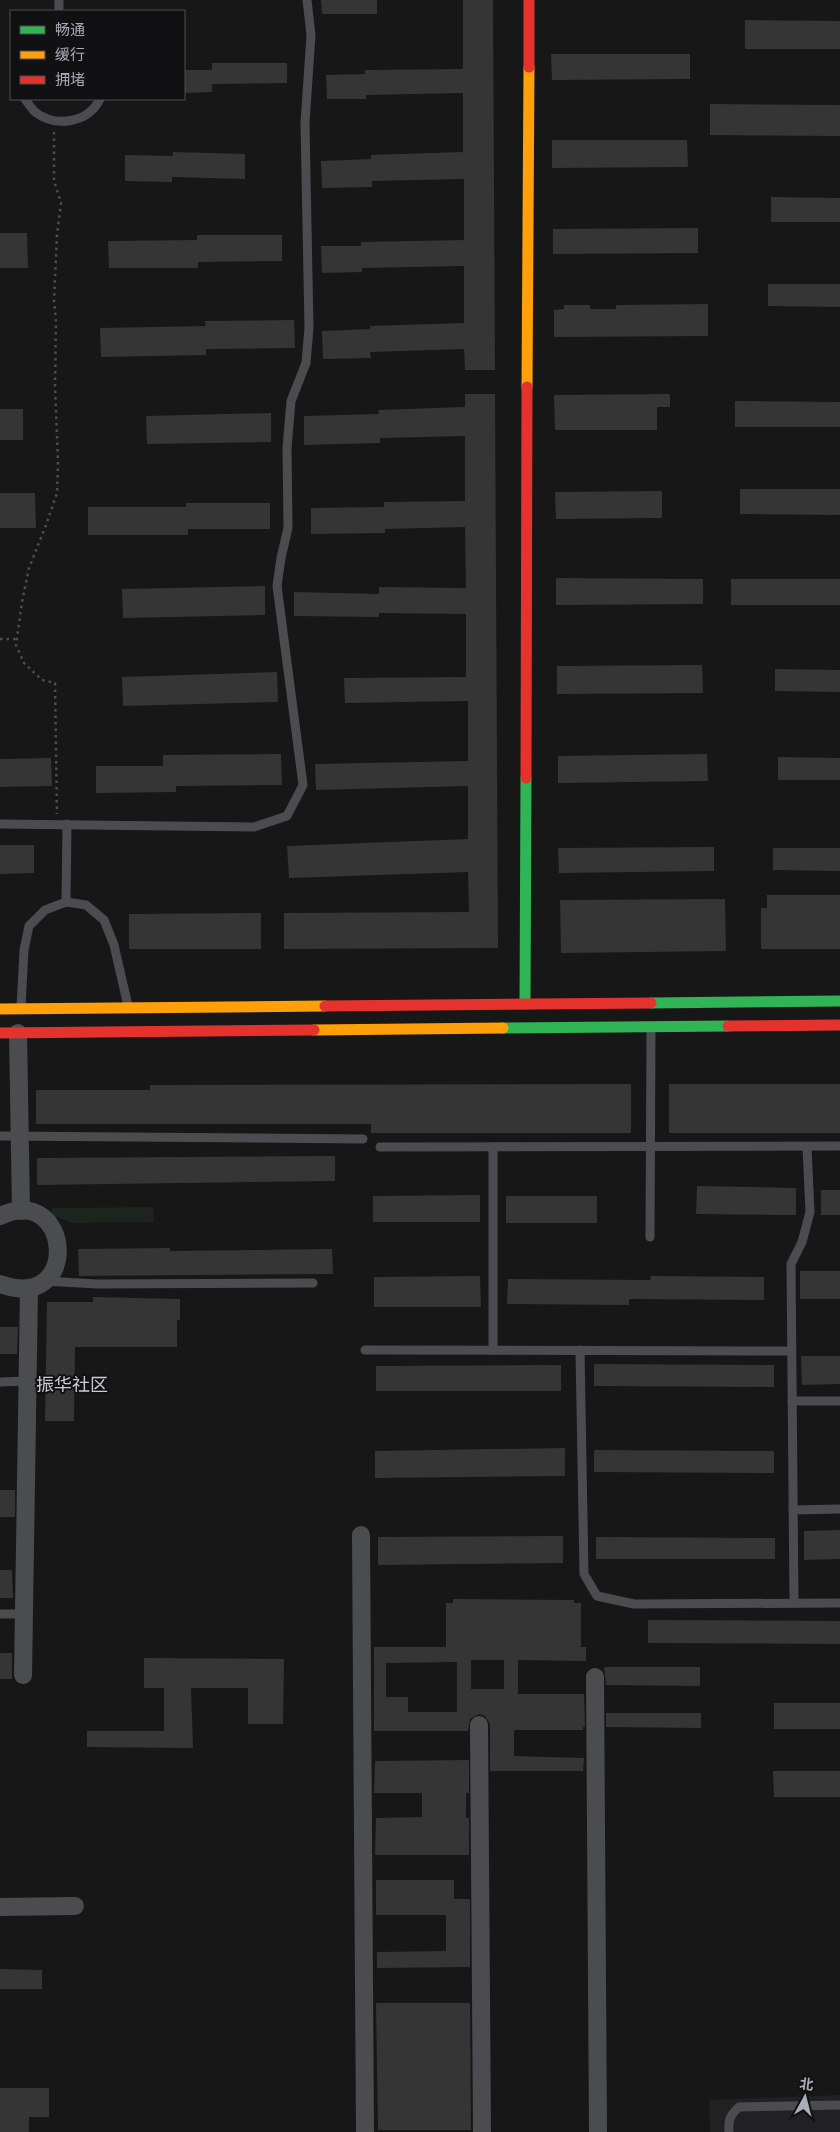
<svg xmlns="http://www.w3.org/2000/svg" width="840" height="2132" font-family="'Fira Sans','Noto Sans SC',sans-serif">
	<rect width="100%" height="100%" fill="#171717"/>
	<polygon fill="#212123" points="840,2095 840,2132 710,2132 709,2100"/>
	<polygon fill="#1d241e" points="153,1207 154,1222 72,1223 52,1215 52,1208"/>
	<g fill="#353536" fill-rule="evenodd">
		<polygon points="321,0 377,0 377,14 322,14"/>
		<polygon points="463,0 493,0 495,370 465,370 464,349 370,352 371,358 323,359 322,331 370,329 370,326 464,323 464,266 362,268 362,272 322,273 321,246 361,246 361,242 464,240 464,179 372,181 372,187 322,188 321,161 371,159 371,155 463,152 463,93 366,95 366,99 327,99 326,75 365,74 365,70 463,69"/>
		<polygon points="745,20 840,21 840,49 745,49"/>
		<polygon points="551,54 690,54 690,79 552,80"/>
		<polygon points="212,63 287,63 287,83 212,84 212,92 184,93 184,70 212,70"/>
		<polygon points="710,104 840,105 840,136 710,135"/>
		<polygon points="552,140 687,140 688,167 552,168"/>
		<polygon points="173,152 245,154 245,179 172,177 172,182 125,181 125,155 173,156"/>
		<polygon points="771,197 840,198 840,222 771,222"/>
		<polygon points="698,228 698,253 553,254 553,229"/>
		<polygon points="0,233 27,233 28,268 0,268"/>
		<polygon points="197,235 282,235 282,261 198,262 198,268 109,268 108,241 197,240"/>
		<polygon points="768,284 840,284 840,307 768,306"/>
		<polygon points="708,304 708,336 554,337 554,310 564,309 564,305 590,305 590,309 616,309 616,305"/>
		<polygon points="294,320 295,348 206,349 206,355 101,357 100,328 206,326 205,321"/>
		<polygon points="465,394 495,394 498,948 284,949 284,913 469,912 468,872 289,878 287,846 468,839 468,786 316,790 315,764 468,761 468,701 345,703 344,678 466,677 466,614 379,613 379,617 294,616 294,592 379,594 379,587 466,588 465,527 385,529 385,533 311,534 311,508 384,507 384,502 465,501 465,436 380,438 380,443 304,445 304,416 379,414 378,410 465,407"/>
		<polygon points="670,394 670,407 657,407 657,430 555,430 554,395"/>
		<polygon points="735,401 840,402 840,427 735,427"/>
		<rect x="0" y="409" width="23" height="31"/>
		<polygon points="271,413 271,442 147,444 146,416"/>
		<polygon points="740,489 840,489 840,515 740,514"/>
		<polygon points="662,491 662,518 556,519 555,492"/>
		<polygon points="0,493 35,493 36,528 0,528"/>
		<polygon points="186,503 270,503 270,529 188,529 188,535 88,535 88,507 186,507"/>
		<polygon points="556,578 703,579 703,604 556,605"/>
		<rect x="731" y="579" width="109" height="26"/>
		<polygon points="265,586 265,615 123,618 122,589"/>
		<polygon points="702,665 703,693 557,694 557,666"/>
		<polygon points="775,669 840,670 840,692 775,691"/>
		<polygon points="277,672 278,702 123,706 122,677"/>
		<polygon points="281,754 282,785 176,786 176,792 96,793 96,766 163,766 163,755"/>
		<polygon points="707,754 708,781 558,783 558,756"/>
		<polygon points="778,757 840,758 840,780 778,780"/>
		<polygon points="51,758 52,786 0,787 0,759"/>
		<polygon points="0,845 34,845 34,873 0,874"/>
		<polygon points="714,847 714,871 559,873 558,848"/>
		<polygon points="773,848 840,848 840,871 773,870"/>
		<polygon points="767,895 840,895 840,949 761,949 761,908 767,908"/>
		<polygon points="725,899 726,951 561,953 560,900"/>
		<polygon points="261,913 261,949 129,949 129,914"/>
		<polygon points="631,1084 631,1133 371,1133 371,1124 36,1124 36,1090 150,1090 150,1085"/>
		<rect x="669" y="1084" width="171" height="49"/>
		<polygon points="335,1156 335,1181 37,1185 37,1158"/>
		<polygon points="697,1186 796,1188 796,1215 696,1214"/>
		<rect x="821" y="1190" width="19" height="25"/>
		<polygon points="480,1195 480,1222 373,1222 373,1196"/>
		<rect x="506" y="1196" width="91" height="27"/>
		<polygon points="170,1248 170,1251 332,1249 333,1274 79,1276 78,1249"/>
		<rect x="800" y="1271" width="40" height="28"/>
		<polygon points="480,1276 481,1307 374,1307 374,1277"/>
		<polygon points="651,1276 764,1277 764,1300 629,1299 629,1305 507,1304 508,1279 650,1280"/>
		<polygon points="93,1297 180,1299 180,1320 177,1320 177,1347 75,1347 74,1421 45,1421 47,1302 93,1302"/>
		<polygon points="0,1327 18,1327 17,1354 0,1354"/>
		<polygon points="801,1356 840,1356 840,1384 802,1385"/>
		<polygon points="594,1364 774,1365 774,1387 594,1386"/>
		<polygon points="561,1365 561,1391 376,1391 376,1366"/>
		<polygon points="565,1448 565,1476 375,1478 375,1451"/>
		<polygon points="594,1450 774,1451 774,1473 594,1472"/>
		<rect x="0" y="1490" width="15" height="27"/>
		<polygon points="840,1530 840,1559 804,1560 804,1531"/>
		<polygon points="563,1536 563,1563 378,1565 378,1537"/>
		<polygon points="596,1537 775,1538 775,1559 596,1559"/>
		<polygon points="0,1570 12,1570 13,1598 0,1598"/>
		<path d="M453,1599L574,1600V1603H581V1647H586V1661L518,1660V1694H584L585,1727H583V1730H514V1756L584,1758L583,1771H490V1724L485,1716L479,1714L470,1719L468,1731H374V1647H446V1603H453ZM471,1660H504V1689H471ZM457,1662V1712H408V1697H386V1663Z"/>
		<polygon points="648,1620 840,1621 840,1644 648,1643"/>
		<rect x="0" y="1653" width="12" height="26"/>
		<polygon points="144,1658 284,1659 283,1724 248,1724 248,1688 191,1688 193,1748 87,1747 87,1731 164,1731 164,1688 144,1688"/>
		<polygon points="604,1667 700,1667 700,1686 606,1685"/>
		<rect x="774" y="1703" width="66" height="26"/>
		<polygon points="606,1713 701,1713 701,1728 606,1727"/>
		<polygon points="469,1760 469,1793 466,1793 466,1818 469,1818 469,1855 375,1855 376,1818 422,1817 422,1793 374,1793 375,1761"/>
		<polygon points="773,1771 840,1771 840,1797 774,1797"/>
		<polygon points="376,1880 454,1880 454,1899 470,1899 470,1967 377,1968 377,1952 446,1951 446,1915 376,1915"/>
		<polygon points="0,1969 42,1970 42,1989 0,1989"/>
		<polygon points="376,2003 470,2003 471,2130 378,2130"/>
		<polygon points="0,2088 49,2088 49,2117 29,2117 29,2132 0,2132"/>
	</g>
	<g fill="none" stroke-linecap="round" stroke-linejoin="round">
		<g stroke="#4d4e52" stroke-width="2.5" stroke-dasharray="2.5 4" stroke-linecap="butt">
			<polyline points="54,132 54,181 61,203 57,235 54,300 56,321 55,385 58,462 57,493 46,525 29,568 22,602 16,645 24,663 42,680 55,683 57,814"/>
			<polyline points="0,639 16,639"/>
		</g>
		<g stroke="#4b4c50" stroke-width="9">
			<polyline points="59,0 59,11"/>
			<path d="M25,99C28,103 31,108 35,112C56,128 88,123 100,99"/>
			<polyline points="0,824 254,827 287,816 303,785 277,586 281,558 288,528 287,448 291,401 306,363 309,328 305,123 311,35 307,0"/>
			<polyline points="66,902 67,824"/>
			<polyline points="21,1007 24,950 29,926 45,910 66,902 86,905 104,920 114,945 128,1006"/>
			<polyline points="0,1136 363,1139"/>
			<polyline points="380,1147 840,1146"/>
			<polyline points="493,1147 493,1350"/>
			<polyline points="650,1237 651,1029"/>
			<polyline points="44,1281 97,1284 313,1283"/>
			<polyline points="365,1350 791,1351"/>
			<polyline points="580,1350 584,1574 597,1596 634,1604 840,1603"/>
			<polyline points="0,1382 27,1381"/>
			<polyline points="792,1401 840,1401"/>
			<polyline points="793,1510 840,1509"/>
			<polyline points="794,1603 791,1264 802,1242 810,1212 807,1147"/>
			<polyline points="0,1614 23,1614"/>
			<path d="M729,2132C728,2120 730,2115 739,2107L840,2105"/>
		</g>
		<g stroke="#4b4c50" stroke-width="18">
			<polyline points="18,1033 21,1211"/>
			<path d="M0,1216C72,1182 82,1314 0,1284"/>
			<polyline points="361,1535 365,2132"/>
			<polyline points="23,1675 29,1288"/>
			<polyline points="595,1677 598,2132"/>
			<polyline points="479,1725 482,2132"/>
			<polyline points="0,1907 75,1906"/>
		</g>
		<g stroke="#30b455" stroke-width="11">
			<polyline points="651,1003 840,1001"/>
			<polyline points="525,1004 526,778"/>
			<polyline points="503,1028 728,1026"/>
		</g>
		<g stroke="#ff9f0a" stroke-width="11">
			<polyline points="527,387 529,67"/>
			<polyline points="0,1009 325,1006"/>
			<polyline points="314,1030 503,1028"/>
		</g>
		<g stroke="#e5322d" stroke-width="11">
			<polyline points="529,67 529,0"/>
			<polyline points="526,778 527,387"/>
			<polyline points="325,1006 651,1003"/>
			<polyline points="728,1026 840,1025"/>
			<polyline points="0,1033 314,1030"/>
		</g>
	</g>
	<g text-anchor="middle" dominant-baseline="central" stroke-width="4" stroke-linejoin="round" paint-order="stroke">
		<g font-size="18" fill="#c9ccd4" stroke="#111113">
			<text x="72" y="1385">振华社区</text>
		</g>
	</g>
	<rect x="10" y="10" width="175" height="90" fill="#111113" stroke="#4d4f55"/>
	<rect x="20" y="26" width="25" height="8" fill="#30b455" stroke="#4d4f55"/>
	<text x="55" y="35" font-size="15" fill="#a8adb8">畅通</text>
	<rect x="20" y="51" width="25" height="8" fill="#ff9f0a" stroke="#4d4f55"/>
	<text x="55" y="60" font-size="15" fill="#a8adb8">缓行</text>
	<rect x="20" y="76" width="25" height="8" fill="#e5322d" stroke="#4d4f55"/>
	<text x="55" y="85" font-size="15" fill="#a8adb8">拥堵</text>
	<g transform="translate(805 2097) rotate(7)" stroke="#111113" stroke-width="4" paint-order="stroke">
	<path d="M0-4L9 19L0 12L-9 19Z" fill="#a8adb8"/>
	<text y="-8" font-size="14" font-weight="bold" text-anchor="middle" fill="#a8adb8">北</text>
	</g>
</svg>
